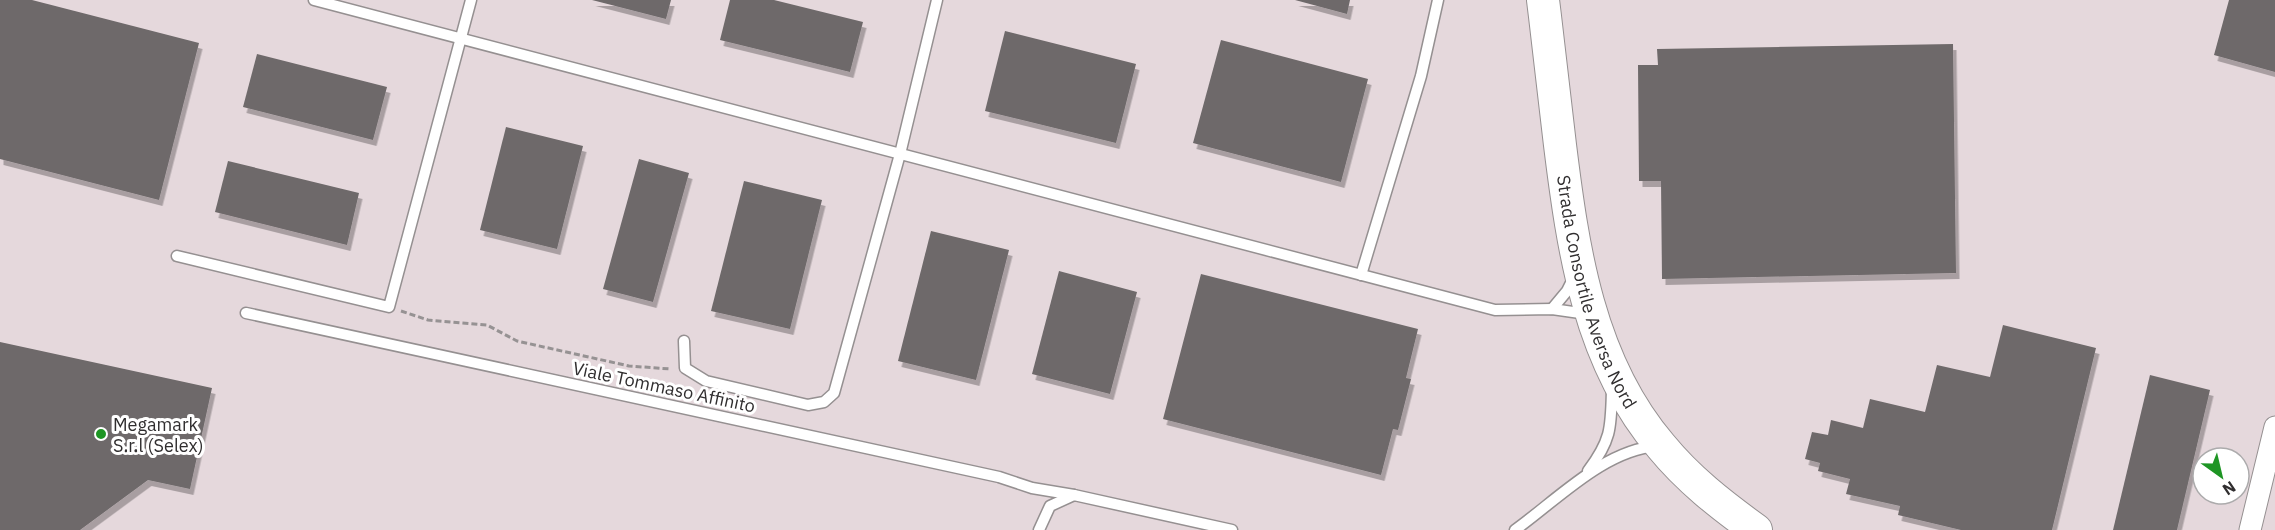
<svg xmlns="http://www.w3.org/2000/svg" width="2275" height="530" font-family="'IBM Plex Sans',sans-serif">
	<defs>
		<filter id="shadow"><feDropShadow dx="3.5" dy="6" stdDeviation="0" flood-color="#0004"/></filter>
	</defs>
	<rect width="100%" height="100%" fill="#ece6e8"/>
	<path fill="#e5d8dc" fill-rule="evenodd" d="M0,0H2275V530H0ZM2203,458H2239V494H2203Z"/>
	<g fill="#6e696a" filter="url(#shadow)">
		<polygon points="0,0 32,0 199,43 159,200 0,159"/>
		<polygon points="592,0 671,0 666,19"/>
		<polygon points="730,0 774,0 863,22 850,72 720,40"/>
		<polygon points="1295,0 1350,0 1347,14"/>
		<polygon points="2229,0 2275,0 2275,72 2214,55"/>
		<polygon points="1005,31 1136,64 1116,143 985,111"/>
		<polygon points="1221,40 1368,79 1341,182 1193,143"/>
		<polygon points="1953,44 1956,273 1662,279 1661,181 1639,181 1638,65 1658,65 1657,49"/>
		<polygon points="257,54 387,87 373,140 243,107"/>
		<polygon points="506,127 583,146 557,249 480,230"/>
		<polygon points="639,159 689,173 653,302 603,289"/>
		<polygon points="228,161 359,193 347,245 215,212"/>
		<polygon points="744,181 822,200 790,329 711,311"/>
		<polygon points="931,231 1009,250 976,380 898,361"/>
		<polygon points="1059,271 1137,292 1110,394 1032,374"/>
		<polygon points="1201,274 1418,329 1406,378 1411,379 1398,430 1393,429 1381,475 1163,419"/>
		<polygon points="2003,325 2096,348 2052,530 1961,530 1898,515 1900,506 1846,494 1850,479 1818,471 1820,463 1805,459 1812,432 1828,435 1831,420 1863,428 1870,399 1925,412 1937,365 1990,377"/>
		<polygon points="0,342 212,388 190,489 148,480 80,530 0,530"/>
		<polygon points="2150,375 2210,390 2177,530 2113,530"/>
	</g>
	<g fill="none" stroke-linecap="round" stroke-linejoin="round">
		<g stroke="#959091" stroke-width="13">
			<g id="lane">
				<polyline points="314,0 1495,310 1552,309 1587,314"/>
				<polyline points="177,256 389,307 471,0"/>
				<polyline points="1361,275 1421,76 1438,0"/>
				<polyline points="1552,309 1567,291 1574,277"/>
				<polyline points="246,313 999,477 1032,488 1074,495"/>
				<polyline points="684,341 685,368 706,381 808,405 824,402 834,393 900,154 937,0"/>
				<path d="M1588,471C1612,439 1611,427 1612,388"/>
				<polyline points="1039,530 1050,506 1074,495 1232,530"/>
				<path d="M1515,530C1557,500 1604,450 1657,446"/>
			</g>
		</g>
		<g stroke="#959091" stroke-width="23">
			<polyline id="street" points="2250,530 2275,427"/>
		</g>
		<g stroke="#959091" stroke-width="34">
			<g id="secondary">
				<path id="s1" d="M1543,0C1549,48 1554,96 1560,145C1573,250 1589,362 1661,446C1688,479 1721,505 1756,530"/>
			</g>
		</g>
		<polyline stroke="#969293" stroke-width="3" stroke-dasharray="6 3" stroke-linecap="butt" points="401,311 428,320 487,325 517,341 629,366 671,369"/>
		<use href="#lane" stroke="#fff" stroke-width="10"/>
		<use href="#street" stroke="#fff" stroke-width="21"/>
		<use href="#secondary" stroke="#fff" stroke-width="32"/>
	</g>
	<circle fill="#1e9524" stroke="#fff" stroke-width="2" cx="101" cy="434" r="6"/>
	<g text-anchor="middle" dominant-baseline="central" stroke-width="6" stroke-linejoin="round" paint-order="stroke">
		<g font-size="18" fill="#302e2f" stroke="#fff">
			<text stroke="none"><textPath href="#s1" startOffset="298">Strada Consortile Aversa Nord</textPath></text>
			<text transform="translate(664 387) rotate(12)">Viale Tommaso Affinito</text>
		</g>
		<g font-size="18" fill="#302e2f" stroke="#fff" text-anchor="start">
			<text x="113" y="424">Megamark<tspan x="113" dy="21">S.r.l (Selex)</tspan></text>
		</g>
	</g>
	<g transform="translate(2221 476) rotate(146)"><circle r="28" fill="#ffffff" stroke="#acabac" stroke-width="1.5"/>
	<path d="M0-4.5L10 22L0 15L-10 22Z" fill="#1e9524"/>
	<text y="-9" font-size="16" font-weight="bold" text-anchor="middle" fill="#302e2f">N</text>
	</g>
</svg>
